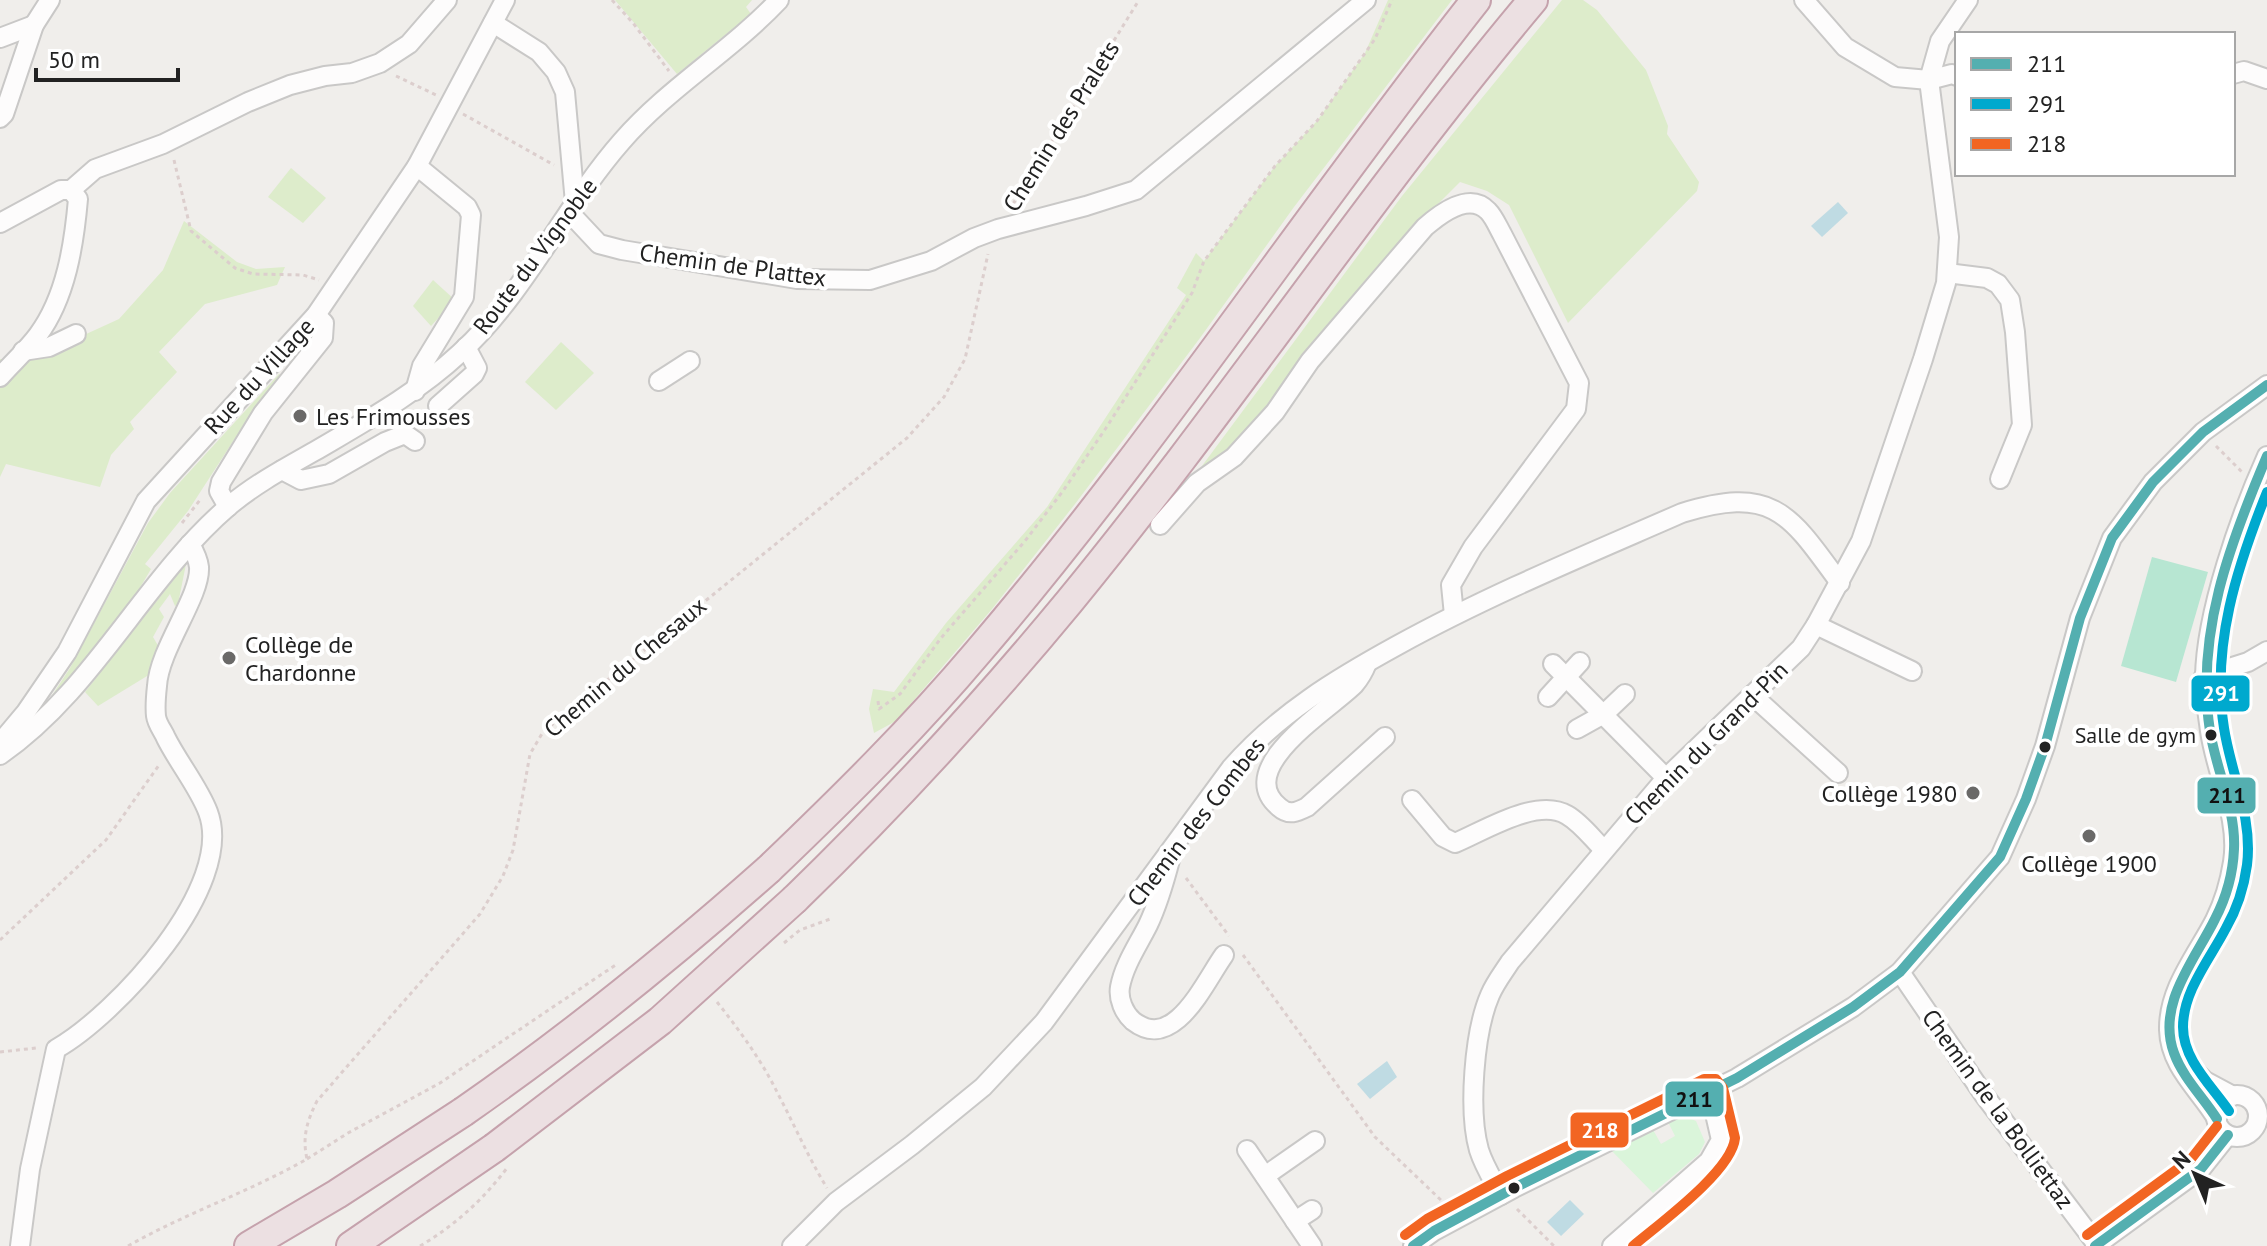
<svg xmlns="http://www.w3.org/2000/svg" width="2267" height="1246" font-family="'PT Sans',sans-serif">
	<rect width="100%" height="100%" fill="#f0eeeb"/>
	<g fill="#ddeccb">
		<polygon points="615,0 752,0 746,7 751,14 677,74"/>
		<polygon points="1388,0 1452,0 1294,207 1200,338 1075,504 992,609 896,721 874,733 869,709 873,689 894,692 946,623 1047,507 1186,295 1177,288 1196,253 1204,261 1275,166 1317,121 1365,53"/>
		<polygon points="1562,0 1583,0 1597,10 1646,70 1668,126 1667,134 1699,182 1697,191 1568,323 1509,205 1487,191 1460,182 1428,214 1328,328 1232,449 1196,474 1402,196"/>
		<polygon points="291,168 326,198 303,223 268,197"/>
		<polygon points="184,221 237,262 256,269 285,267 277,285 205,304 159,352 177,372 130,422 134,429 111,455 100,487 6,464 0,477 0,359 25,362 119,319 163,270"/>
		<polygon points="433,280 455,300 431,326 413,306"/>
		<polygon points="561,342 594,373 556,410 525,382"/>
		<polygon points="279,374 281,375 243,426 188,511 145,564 151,569 124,615 53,701 51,697 70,668 148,523 170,493"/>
		<polygon points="186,564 178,604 175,606 170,594 159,609 164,617 153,637 160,649 150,666 152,673 98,706 85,692"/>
	</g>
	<polygon fill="#daf5da" points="1682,1115 1696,1121 1705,1142 1699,1154 1653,1193 1610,1149 1652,1128 1661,1144 1675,1136 1667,1120"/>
	<polygon fill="#b7e6d2" points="2152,557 2208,572 2176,682 2121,666"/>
	<g fill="#bfdbe3">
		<polygon points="1838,202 1848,213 1822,237 1811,226"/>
		<polygon points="1387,1061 1397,1077 1370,1099 1357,1084"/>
		<polygon points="1570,1200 1584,1214 1561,1236 1547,1222"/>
	</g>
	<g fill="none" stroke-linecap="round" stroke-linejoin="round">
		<g stroke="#c9c8c7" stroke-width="22">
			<g id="minor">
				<polyline points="1804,0 1845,47 1895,77 1929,80 1952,74 1957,76"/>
				<polyline points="493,23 539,52 556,72 565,92 575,203"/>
				<polyline points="0,38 34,25"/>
				<polyline points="2233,74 2244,71 2267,79"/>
				<polyline points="0,118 4,114 34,25 50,0"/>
				<polyline points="569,212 599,244 622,250 797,279 870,280 931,261 974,238 998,229 1086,206 1136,190 1366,0"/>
				<polyline points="0,223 61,190 71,190 95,169 163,144 248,102 290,85 325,76 352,73 380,63 409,44 447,0"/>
				<polyline points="1947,273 1987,278 1998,284 2010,300 2015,332 2022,425 2000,479"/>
				<polyline points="23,351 49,347 76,334"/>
				<path d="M0,377C12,363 27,350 38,335C66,297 74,245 78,199L71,190"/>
				<polyline points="659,381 690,361"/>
				<polyline points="415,391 422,366 464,297 471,215 467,207 417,166"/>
				<polyline points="438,406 474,374 477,368 466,347"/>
				<polyline points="282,470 301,480 329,474 385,442 405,434 415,441"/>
				<polyline points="228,507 219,491 221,482 263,413 323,338 324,323 316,315"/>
				<path d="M1160,525L1197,483L1234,457L1275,412L1310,361L1425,227C1440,214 1469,191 1488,211C1494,217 1498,227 1502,234L1579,383L1576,409L1473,547L1451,585L1454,615"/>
				<polyline points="1816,625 1912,671"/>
				<path d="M1367,663C1364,671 1360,678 1354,685C1329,710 1232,768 1279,807C1289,816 1297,812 1307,807L1385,737"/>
				<polyline points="1553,664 1666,778"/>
				<polyline points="2204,676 2248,662 2267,651"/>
				<polyline points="1752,695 1838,773"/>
				<polyline points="1548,697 1580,662"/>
				<polyline points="1577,729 1604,714 1625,694"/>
				<polyline points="0,743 26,712 67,652 146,501 316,315 417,166 505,0"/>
				<path d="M0,755C94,690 143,580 229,506C255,484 285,468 315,451C366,421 417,393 460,353C525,294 564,207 622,141C668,88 731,51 779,0"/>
				<path d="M1412,800L1443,837L1455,843C1484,831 1537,797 1567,815C1581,823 1592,838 1603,849"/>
				<path d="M1170,860C1164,883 1158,904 1148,925C1138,945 1124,965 1120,987C1118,999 1124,1013 1133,1021C1174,1053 1204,983 1224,955"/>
				<polyline points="1900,972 1984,1095 2098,1246"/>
				<polyline points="2186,1063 2205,1081 2233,1096"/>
				<circle cx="2237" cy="1116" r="21"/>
				<path d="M2217,1119C2200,1090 2170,1067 2169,1030C2168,989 2197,955 2215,920C2224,902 2230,881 2233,862C2240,818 2216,774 2210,731C2208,714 2204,695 2205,677C2206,612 2240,516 2267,456"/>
				<polyline points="1247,1150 1312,1246"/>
				<polyline points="1265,1176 1315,1141"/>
				<path d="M1501,1195C1493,1180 1484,1166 1479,1150C1468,1111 1474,1032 1490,995C1495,983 1503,973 1510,962L1666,778L1801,648L1816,625L1861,541L1923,359L1946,283L1949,237L1929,80L1940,41L1968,0"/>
				<polyline points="1295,1221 1312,1210"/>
				<path d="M20,1246L30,1169L56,1049C116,1015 236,886 208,812C199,788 178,762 166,738C163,731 157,724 156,716C155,707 156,695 157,686C159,649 201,596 199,567C198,558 194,551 190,544"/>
				<path d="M792,1246L836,1202L912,1145L983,1087L1044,1022L1231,768C1278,714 1336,679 1398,645C1489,595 1586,555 1682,513C1773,485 1789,513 1840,583"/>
				<polyline points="1413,1246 1434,1231 1514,1188 1737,1078 1853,1007 1900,972 2000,857 2026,799 2045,746 2080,618 2112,538 2153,482 2203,432 2267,385"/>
				<polyline points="1612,1246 1709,1161 1721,1140 1710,1092"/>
				<polyline points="2095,1246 2201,1169 2228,1135"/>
			</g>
		</g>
		<g stroke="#c5a2ac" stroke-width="32">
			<g id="highway">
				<path d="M769,869C842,799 913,729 978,652C1156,444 1307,214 1476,0"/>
				<path d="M795,899C892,805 983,706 1069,602C1230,406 1370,194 1533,0"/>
				<polyline points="249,1246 337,1194 463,1112"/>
				<polyline points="351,1246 494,1148"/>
			</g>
		</g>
		<g stroke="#dccecd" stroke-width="3" stroke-dasharray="4 4" stroke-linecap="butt">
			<polyline points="612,0 633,23 669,71"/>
			<polyline points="396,76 436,95"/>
			<polyline points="463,114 554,165"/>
			<polyline points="174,160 191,231 235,268 253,274 303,275 319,280"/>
			<polyline points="1013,204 1139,0"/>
			<polyline points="2216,446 2242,472"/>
			<polyline points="182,523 200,500"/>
			<polyline points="878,701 879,709 900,694 941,638 1025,541 1063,491 1106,428 1192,293 1204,261 1275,166 1317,121 1375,39 1392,0"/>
			<polyline points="1186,878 1229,936"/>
			<polyline points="0,940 106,840 159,765"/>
			<polyline points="784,943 800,930 833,918"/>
			<polyline points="1243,955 1375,1137 1444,1203"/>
			<path d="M717,1002C740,1031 762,1061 778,1094C795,1126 808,1157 827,1188"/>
			<polyline points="0,1052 36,1048"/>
			<polyline points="307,1159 348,1133 440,1083 617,964"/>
			<polyline points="1517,1209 1554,1246"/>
			<path d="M128,1246C186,1213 249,1192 307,1159C302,1137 307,1121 317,1101L480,914L503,876L513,850L530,754L543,732L907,438L944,397L965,359L988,254"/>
			<path d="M420,1246C454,1226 483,1200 507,1168"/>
		</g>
		<use href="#minor" stroke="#fdfcfc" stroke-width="18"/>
		<use href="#highway" stroke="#ece0e2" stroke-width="28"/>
		<g stroke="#c5a2ac" stroke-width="32" stroke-linecap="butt">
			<g id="highway-bridge">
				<path d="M463,1112C571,1037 671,956 769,869"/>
				<polyline points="494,1148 660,1021 795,899"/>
			</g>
		</g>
		<use href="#highway-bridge" stroke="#ece0e2" stroke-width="28"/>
		<g stroke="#fff" stroke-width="16">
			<g id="bus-1">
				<path d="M2217,1119C2203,1097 2183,1078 2174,1053C2156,1004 2195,960 2215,919C2226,898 2233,873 2234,849C2236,809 2216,770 2210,731C2195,635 2230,543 2267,456"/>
				<polyline points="1413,1246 1434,1231 1514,1188 1737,1078 1853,1007 1900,972 2000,857 2026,799 2045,746 2080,618 2112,538 2153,482 2203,432 2267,385"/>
				<polyline points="2095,1246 2201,1169 2228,1135"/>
			</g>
		</g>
		<g stroke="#fff" stroke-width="16">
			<path id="bus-2" d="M2229,1111C2212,1086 2183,1060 2183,1027C2183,991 2210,959 2226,928C2237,909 2244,887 2247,865C2253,817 2231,774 2224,728C2211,646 2237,567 2267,492"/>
		</g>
		<g stroke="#fff" stroke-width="16">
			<g id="bus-3">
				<path d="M1405,1235L1427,1219L1507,1176L1704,1079H1716L1723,1088L1735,1138C1732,1171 1659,1224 1633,1246"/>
				<polyline points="2087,1235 2191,1159 2217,1126"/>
			</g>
		</g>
		<use href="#bus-1" stroke="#54afb0" stroke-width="10"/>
		<use href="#bus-2" stroke="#00a9ce" stroke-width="10"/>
		<use href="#bus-3" stroke="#f26522" stroke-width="10"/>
	</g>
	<g fill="#6a6968" stroke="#fff" stroke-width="3">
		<circle cx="300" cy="416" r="8"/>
		<circle cx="229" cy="658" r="8"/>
		<circle cx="1973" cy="793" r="8"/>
		<circle cx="2089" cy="836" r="8"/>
	</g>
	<g fill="#222" stroke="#fff" stroke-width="3">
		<circle cx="2211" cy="735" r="7"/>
		<circle cx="2045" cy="747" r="7"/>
		<circle cx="1514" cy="1188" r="7"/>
	</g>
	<g text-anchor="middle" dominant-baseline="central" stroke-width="8" stroke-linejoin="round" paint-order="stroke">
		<g font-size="22" fill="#222" stroke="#fff" text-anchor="end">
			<text x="2196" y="735">Salle de gym</text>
		</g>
		<g font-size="24" fill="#222" stroke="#fff">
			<text transform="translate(1061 126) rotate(-58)">Chemin des Pralets</text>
			<text transform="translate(535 256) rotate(-53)">Route du Vignoble</text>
			<text transform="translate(733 265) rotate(8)">Chemin de Plattex</text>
			<text transform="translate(259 376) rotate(-47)">Rue du Village</text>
			<text transform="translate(625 667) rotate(-40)">Chemin du Chesaux</text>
			<text transform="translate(1706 743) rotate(-45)">Chemin du Grand-Pin</text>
			<text transform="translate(1196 822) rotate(-52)">Chemin des Combes</text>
			<text transform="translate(1998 1109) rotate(54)">Chemin de la Bolliettaz</text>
		</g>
		<g font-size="24" fill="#222" stroke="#fff" text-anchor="start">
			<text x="316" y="416">Les Frimousses</text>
			<text x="245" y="644">Collège de<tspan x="245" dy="28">Chardonne</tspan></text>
			<text x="1957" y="793" text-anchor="end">Collège 1980</text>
			<text x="2089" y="863" text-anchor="middle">Collège 1900</text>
		</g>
	</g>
	<g stroke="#fff" stroke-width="3">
		<rect x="2190" y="674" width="61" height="39" rx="8" fill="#00a9ce"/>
		<rect x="2196" y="776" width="61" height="39" rx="8" fill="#54afb0"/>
		<rect x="1664" y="1080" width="61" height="38" rx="8" fill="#54afb0"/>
		<rect x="1569" y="1111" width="61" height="38" rx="8" fill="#f26522"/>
	</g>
	<g font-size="22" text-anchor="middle" font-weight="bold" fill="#fff">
		<text x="2221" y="701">291</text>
		<text x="1600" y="1138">218</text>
	</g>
	<g font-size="22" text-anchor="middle" font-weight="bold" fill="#111">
		<text x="2227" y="803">211</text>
		<text x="1694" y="1107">211</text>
	</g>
	<rect x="1955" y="32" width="280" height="144" fill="#ffffff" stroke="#a7a7a7" stroke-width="2"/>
	<rect x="1971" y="58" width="40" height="12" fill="#54afb0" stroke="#a7a7a7" stroke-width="2"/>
	<text x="2027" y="72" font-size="24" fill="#222222">211</text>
	<rect x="1971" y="98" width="40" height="12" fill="#00a9ce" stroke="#a7a7a7" stroke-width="2"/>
	<text x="2027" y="112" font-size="24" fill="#222222">291</text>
	<rect x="1971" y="138" width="40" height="12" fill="#f26522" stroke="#a7a7a7" stroke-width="2"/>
	<text x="2027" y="152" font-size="24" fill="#222222">218</text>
	<g transform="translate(2195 1174) rotate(316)" stroke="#ffffff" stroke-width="6" paint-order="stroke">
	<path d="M0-6L14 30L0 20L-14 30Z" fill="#222222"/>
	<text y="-12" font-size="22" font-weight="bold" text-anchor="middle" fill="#222222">N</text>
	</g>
	<path d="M36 68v12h142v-12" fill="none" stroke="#222222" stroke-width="4"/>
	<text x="48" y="68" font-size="24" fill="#222222" stroke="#ffffff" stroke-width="6" paint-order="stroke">50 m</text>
</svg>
